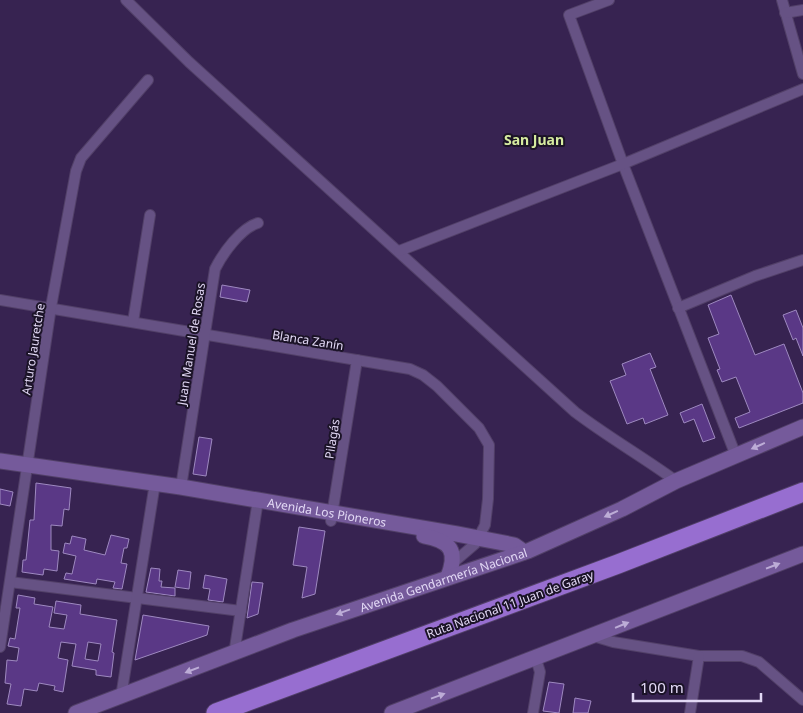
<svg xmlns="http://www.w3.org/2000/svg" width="803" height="713" font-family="'Noto Sans',sans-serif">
	<rect width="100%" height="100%" fill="#372351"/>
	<g fill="#5a3886" stroke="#9e89c0" fill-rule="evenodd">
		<polygon points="222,285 250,290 247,302 220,297"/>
		<polygon points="731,295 755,355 784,344 803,393 803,403 739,428 735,418 750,412 736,377 722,382 717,370 720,369 708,338 719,334 708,305"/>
		<polygon points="796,310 803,328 803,356 796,338 793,340 783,315"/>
		<polygon points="650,353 656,367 650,369 668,415 645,424 643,418 627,424 610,381 626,375 622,364"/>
		<polygon points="702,404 715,438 703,442 694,419 684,423 680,413"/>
		<polygon points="199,437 212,439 206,476 193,474"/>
		<polygon points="36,483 71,488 69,510 64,509 62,526 51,525 51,550 59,551 57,571 44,569 43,575 22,572 23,560 26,560 30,520 34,520"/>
		<polygon points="0,489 13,492 10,506 0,504"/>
		<polygon points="299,527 325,531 315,594 302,598 307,567 293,565"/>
		<polygon points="111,535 129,539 127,548 124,548 121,563 127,564 122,589 113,588 115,582 97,579 96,584 64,579 66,573 72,574 76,556 63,553 65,543 70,544 72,536 86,539 84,550 105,555"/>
		<polygon points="151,568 160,569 159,581 162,581 161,587 175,588 175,596 146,592"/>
		<polygon points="178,570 191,572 189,589 175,587"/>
		<polygon points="205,575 227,579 223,602 208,600 210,589 203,588"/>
		<polygon points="252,582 263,583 258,614 247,618"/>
		<path d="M18,595L35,598L34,604L53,607L49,627L64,629L67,615L54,613L56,601L81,605L80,614L117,620L112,652L114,653L111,677L96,675V670L72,666L76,644L61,642L58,658L68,660L63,692L54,690L55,686L39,683L37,691L24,689L21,706L7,704L11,684L5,683L7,660L17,661L19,648L8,646L10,638L15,639L20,608H16ZM88,642L101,644L98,661L85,659Z"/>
		<polygon points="143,615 209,626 207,635 135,660"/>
		<polygon points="549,682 564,684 559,713 543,711"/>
		<polygon points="575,698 591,701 588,713 573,713"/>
	</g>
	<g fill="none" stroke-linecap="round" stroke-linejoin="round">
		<g stroke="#524068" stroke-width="12">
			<g id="street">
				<path d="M126,0L189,62L575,412C608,437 643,457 676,481"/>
				<polyline points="609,0 569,15 623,164 736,456"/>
				<polyline points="782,0 803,74"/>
				<polyline points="785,13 803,10"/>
				<polyline points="399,251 623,164 803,89"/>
				<polyline points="0,300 410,369 423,375 437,386 479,428 489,445 488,499 485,525 475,544 454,562"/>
				<polyline points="678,308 755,276 803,260"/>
				<polyline points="133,322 150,215"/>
				<path d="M181,487L215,269C223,253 241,228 258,223"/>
				<polyline points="331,521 357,360"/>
				<polyline points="10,582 241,611"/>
				<polyline points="593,636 613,642 699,656 742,656 759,662 803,700"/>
				<polyline points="0,647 51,307 76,171 81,158 148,80"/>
				<polyline points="234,654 258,500"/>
				<polyline points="121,697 155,483"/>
				<polyline points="533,713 540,672 536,659"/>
				<polyline points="690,713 699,656"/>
			</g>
		</g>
		<g stroke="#524068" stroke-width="17">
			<g id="secondary">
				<path id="s1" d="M0,461L181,487L457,534L514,545L524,552"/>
				<path d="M424,536C451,541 458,551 448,577"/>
				<path id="s2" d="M76,713L293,630L528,551L622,509L676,481L803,427"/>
				<polyline points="392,713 803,554"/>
			</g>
		</g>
		<g stroke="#524068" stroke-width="21">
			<polyline id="highway" points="216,713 618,564 803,492"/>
		</g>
		<use href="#street" stroke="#665284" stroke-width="10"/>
		<use href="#secondary" stroke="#755a9b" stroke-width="15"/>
		<use href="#highway" stroke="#976ed0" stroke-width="19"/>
	</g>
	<defs><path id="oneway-solid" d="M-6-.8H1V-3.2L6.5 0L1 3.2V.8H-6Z" transform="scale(1.25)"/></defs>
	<g fill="#bcacd6">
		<use href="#oneway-solid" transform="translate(758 446) rotate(156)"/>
		<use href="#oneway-solid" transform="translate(611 514) rotate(156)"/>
		<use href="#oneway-solid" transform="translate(773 566) rotate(-21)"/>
		<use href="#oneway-solid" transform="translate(343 612) rotate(160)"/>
		<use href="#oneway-solid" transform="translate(622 625) rotate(-22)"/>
		<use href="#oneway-solid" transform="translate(192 670) rotate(159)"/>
		<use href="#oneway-solid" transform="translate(438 696) rotate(-20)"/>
	</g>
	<g text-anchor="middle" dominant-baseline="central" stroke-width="4" stroke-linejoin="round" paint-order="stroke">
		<g font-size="12" fill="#e2d8f5" stroke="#1b1327">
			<text transform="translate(308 340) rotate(9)">Blanca Zanín</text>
			<text transform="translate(191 344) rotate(-81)">Juan Manuel de Rosas</text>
			<text transform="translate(33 349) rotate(-81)">Arturo Jauretche</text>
			<text transform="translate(332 439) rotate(-81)">Pilagás</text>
			<text stroke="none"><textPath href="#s1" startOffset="331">Avenida Los Pioneros</textPath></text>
			<text stroke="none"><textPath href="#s2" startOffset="391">Avenida Gendarmería Nacional</textPath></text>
			<text transform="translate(510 604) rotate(-20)">Ruta Nacional 11 Juan de Garay</text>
		</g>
		<g font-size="14" font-weight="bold" fill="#d6eba0" stroke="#1b1327">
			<text x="534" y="139">San Juan</text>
		</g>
	</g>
	<path d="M633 693v8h128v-8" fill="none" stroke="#e2d8f5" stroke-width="2.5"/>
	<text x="640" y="693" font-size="15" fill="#e2d8f5" stroke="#1b1327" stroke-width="4" paint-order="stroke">100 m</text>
</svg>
